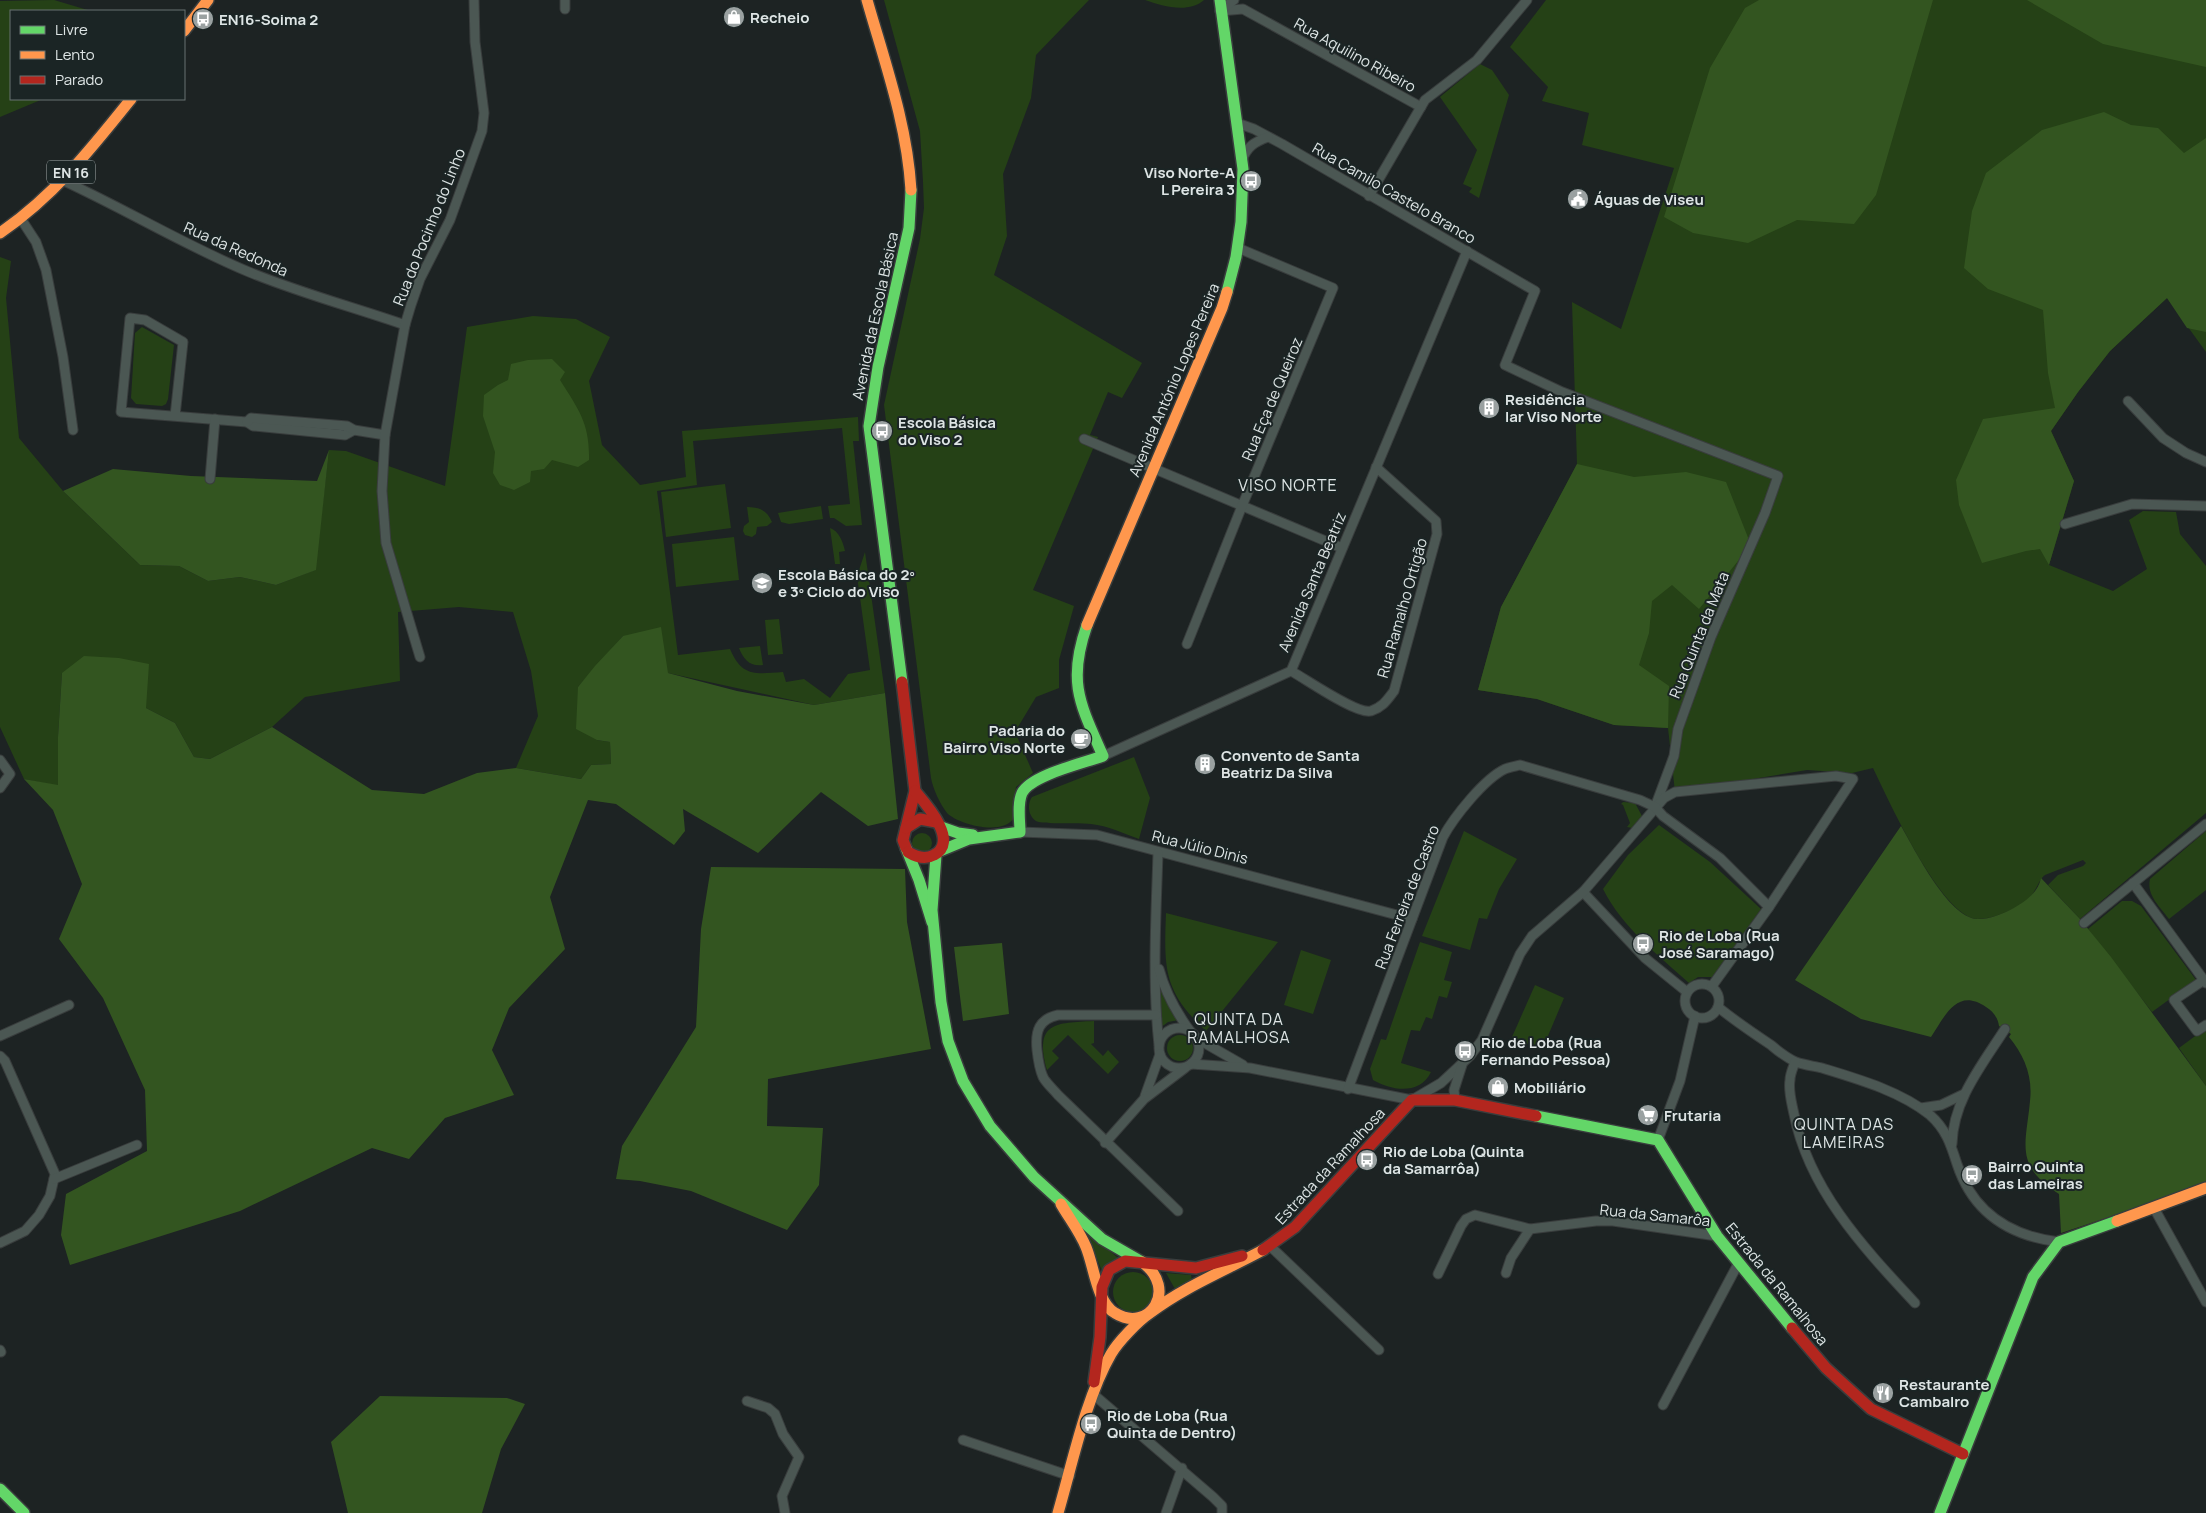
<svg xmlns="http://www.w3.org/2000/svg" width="2206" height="1513" font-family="Manrope,sans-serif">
	<rect width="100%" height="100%" fill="#1d2323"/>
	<g fill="#254116">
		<polygon points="54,0 91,11 11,11 11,99 43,99 0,117 0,1"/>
		<path d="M884,0H1089L1036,55L1031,98L1003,174L1007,236L994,275L1142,363L1122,398L1108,392L1090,435L1098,437L1033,590L1074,606L1059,660V688L1036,697L1015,732L1033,773L1016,787C1014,797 1018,809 1014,818C1003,836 959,825 947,813C940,804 933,789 931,778L884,405L920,239L924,208L923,182L920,131Z"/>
		<path d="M1145,0H1204C1188,14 1162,6 1145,0Z"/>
		<path d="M1546,0H2206V352L2167,298L2110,351L2078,392L2051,431L2074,481L2049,565L2113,591L2147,569L2129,520L2143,511L2176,512L2180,534L2206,566V813L2080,919L2048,885L2058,875L2083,866L2086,863L2083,860L2045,875C2038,880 2036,894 2025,902C2012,910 1994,919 1978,919C1942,919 1888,799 1873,768L1852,773L1807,770L1675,792L1668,728L1614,725L1537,699L1478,690L1501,607L1577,464L1572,302L1621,329L1674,168L1582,145L1589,113L1542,101L1548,87L1510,47Z"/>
		<polygon points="1480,64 1492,70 1509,95 1479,198 1469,192 1472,188 1463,184 1477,150 1440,97"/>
		<path d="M0,257L11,261L6,298L19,438L63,491L140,565L179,566L208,581L240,577L276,585L315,570L329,450L346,451L445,486L467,327L533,316L576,319L610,337L589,381L602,445L640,485L686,477L682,431L858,417L859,441H853L862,525L846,526L834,518H830L828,506L850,504L842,428L693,441L697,485L657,491L678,655L730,649C742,677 755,674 783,672L786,682L804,679L830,698L848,674L870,670L857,576L865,552L885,693L814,705L668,673L623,636L578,687L597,740L610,742L611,764L591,765L581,779L516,768L538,716L531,671L513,612L459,607L398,612L400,681L305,697L272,727L210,759L194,757L175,723L146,708L62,673L58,737V786L24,779L0,727Z"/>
		<polygon points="142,327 174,345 168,399 166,404 162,406 136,404 131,398 135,333"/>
		<polygon points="725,484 731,528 666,537 661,492"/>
		<polygon points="821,506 823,519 789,524 781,522 778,513"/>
		<path d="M747,507C759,507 767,510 772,522L767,526L757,527L756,534L752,537L745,535L743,531L744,526L749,522Z"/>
		<path d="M830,528C839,531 843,542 845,551L839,552L840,564H835Z"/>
		<polygon points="734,537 739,580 676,587 672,544"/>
		<polygon points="779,619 783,654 768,655 765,620"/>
		<path d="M760,646L763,665C750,667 743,659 739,648Z"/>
		<path d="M1134,757L1150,798L1139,839C1123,833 1108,826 1091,824C1079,822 1044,825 1036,821C1028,816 1027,804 1032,797Z"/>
		<polygon points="1623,802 1635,803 1642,816 1632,828 1627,827 1630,823 1623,805 1621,804"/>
		<path d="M1659,825L1710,862L1761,909L1712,977H1698L1689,983C1658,955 1622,927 1603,889L1628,855Z"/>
		<polygon points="1464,831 1517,859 1499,889 1487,919 1479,918 1470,950 1422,936"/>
		<path d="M2206,831V890L2169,919C2161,908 2146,895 2150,879Z"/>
		<circle cx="922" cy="843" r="10"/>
		<polygon points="2122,901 2132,901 2141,906 2196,980 2152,1012 2088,929"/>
		<path d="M1166,913L1278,942L1206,1031C1163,991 1164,968 1166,913Z"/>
		<path d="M1420,942L1452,952L1444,980L1452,982L1447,998L1439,996L1432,1019L1426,1017L1420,1031L1411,1030L1401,1063L1431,1072C1420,1095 1392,1091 1373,1080L1370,1069L1381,1039L1386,1040Z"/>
		<polygon points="1301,950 1331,960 1313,1014 1284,1005"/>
		<polygon points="1158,981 1170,1008 1179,1020 1168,1022 1160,1028"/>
		<polygon points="1535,985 1564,998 1542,1050 1512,1037"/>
		<path d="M1094,1021V1043L1091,1044L1103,1056L1108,1050L1119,1062L1108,1074L1068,1035L1052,1051L1059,1058L1047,1070C1034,1022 1055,1023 1094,1021Z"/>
		<polygon points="2206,1028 2206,1086 2179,1048"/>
		<circle cx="1180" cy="1048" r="13"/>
		<polygon points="1087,1234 1091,1235 1118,1258 1111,1261 1102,1271"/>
		<circle cx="1133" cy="1292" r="20"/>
		<polygon points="1166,1273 1191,1275 1192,1281 1175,1289"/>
	</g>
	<g fill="#335520">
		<polygon points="1759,0 1933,0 1876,195 1854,224 1797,220 1748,243 1693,233 1664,217 1710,68 1745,8"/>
		<polygon points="2027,0 2206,0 2206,67 2103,44"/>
		<polygon points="2104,112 2131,125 2158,128 2184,153 2206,138 2206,332 2187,328 2167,298 2110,351 2078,392 2051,431 2074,481 2049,565 2040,549 2026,551 1982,563 1959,505 1956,480 1983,419 2055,408 2048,373 2043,310 1988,289 1964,268 1972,211 1986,173 2042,130"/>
		<path d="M552,359L565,372L560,380C579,410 590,424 589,460L578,467L552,460L544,469L531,471L530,482L514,490L500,485L493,473L495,452L483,416L484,395L498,385L508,380L511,364L528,360Z"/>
		<polygon points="329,450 316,570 276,585 240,577 208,581 179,566 140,565 63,491 113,469 191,476 317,481"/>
		<polygon points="1577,464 1634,477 1686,472 1726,482 1751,545 1699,609 1672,585 1652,601 1649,633 1639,665 1669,686 1668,728 1614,725 1537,699 1478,690 1501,607"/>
		<polygon points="661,627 668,673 737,691 814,705 885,693 898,819 868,826 821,792 758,853 683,809 685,831 674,845 616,804 588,800 550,897 565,949 509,1008 492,1050 514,1095 445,1118 409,1159 372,1148 240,1211 70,1265 61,1235 66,1194 147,1151 145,1090 103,998 59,939 82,884 53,810 24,779 58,785 58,737 62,673 84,656 119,658 149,664 146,708 175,723 194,757 210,759 272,727 372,790 424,794 477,773 516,768 581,779 591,765 611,764 610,742 597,740 576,729 578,687 595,666 623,636"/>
		<path d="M1901,826C1915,850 1948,917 1977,919C1987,920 2002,914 2010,910C2024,903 2038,893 2041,878L2080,919L2111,957L2206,1086V1185L2061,1233L2059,1194C2014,1165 2026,1145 2030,1101C2033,1076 2024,1055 2009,1037L2011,1034L1999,1026C1998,1018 1993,1011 1986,1007C1957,987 1945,1016 1931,1037L1861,1019L1795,980Z"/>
		<polygon points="711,867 905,869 907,922 931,1049 768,1079 767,1126 823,1128 819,1185 787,1230 691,1191 640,1181 616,1179 622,1146 696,1027 701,929"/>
		<polygon points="1002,943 1009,1014 963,1021 954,947"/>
		<polygon points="380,1396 507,1398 525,1404 501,1449 482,1513 348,1513 331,1442"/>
	</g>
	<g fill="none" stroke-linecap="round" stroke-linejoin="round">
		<g stroke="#393d3d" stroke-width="11">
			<g id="street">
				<polyline points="565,9 565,0"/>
				<polyline points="1220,11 1243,9 1421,107"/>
				<polyline points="1220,11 1234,0"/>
				<polyline points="1237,123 1254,129 1282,144 1535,291 1505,365 1562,392 1778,476 1765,513 1711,637 1678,729 1674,756 1655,807"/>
				<path d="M1242,160C1247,147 1254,142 1268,137"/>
				<path d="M64,181C127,210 186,246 249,272C300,293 353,307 405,325"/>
				<polyline points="1369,196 1425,100 1477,60 1527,0"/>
				<polyline points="21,219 36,242 46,270 63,357 73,430"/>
				<polyline points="2128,401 2163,438 2186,453 2206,462"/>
				<polyline points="175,416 183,342 145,320 130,318 121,412 247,422 253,426 345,435 354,430"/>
				<polyline points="247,422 251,418 347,426 354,430 385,435"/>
				<polyline points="1084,439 1342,548"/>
				<polyline points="210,479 215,419"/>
				<polyline points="2065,524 2132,504 2206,506"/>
				<polyline points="1187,644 1242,506 1333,288 1238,248"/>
				<polyline points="420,657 386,543 382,491 385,435 405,325 411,305 420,279 450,220 482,131 484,113 475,42 474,0"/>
				<path d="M1291,671C1306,679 1357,715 1371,711C1383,707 1387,700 1394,691L1437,534L1436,521L1376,467"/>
				<polyline points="1103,756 1291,671 1467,251"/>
				<polyline points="0,760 10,774 0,788"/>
				<polyline points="1020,832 1097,835 1412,919"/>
				<path d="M1158,853C1156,916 1152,981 1159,1045"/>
				<polyline points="2133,883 2206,983"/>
				<polyline points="1583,892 1645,958 1687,992"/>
				<polyline points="2084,923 2206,824"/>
				<path d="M1159,969C1165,992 1176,1012 1190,1031"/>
				<polyline points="2204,980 2174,1000 2197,1031 2206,1025"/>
				<circle cx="1702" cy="1001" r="17"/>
				<path d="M1718,1007C1735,1021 1753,1033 1771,1045C1778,1051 1787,1058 1796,1062C1804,1065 1814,1066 1822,1068C1858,1079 1900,1091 1930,1115C1946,1129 1951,1145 1957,1164C1973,1213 2010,1236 2059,1242"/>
				<path d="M1156,1015H1058C1039,1019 1035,1031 1037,1050C1038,1059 1039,1068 1043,1077C1046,1083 1053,1089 1058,1095L1178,1211"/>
				<circle cx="1179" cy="1048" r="20"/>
				<polyline points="0,1036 69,1005"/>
				<polyline points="1196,1038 1243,1065"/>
				<polyline points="0,1056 5,1061 55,1174 50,1196 39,1215 25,1231 0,1243"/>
				<path d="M1795,1062C1793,1068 1790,1074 1790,1080C1788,1091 1792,1104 1794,1114C1809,1190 1864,1248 1915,1303"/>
				<polyline points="1191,1064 1250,1068 1412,1100 1441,1083 1470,1056 1482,1040 1520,954 1532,936 1583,892 1664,798 1675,792 1836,776 1853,779 1769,907 1712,986"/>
				<path d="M1348,1089L1443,837C1454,817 1484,779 1505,769C1510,767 1516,766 1520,765L1640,800L1655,807L1663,816L1720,858L1769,907"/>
				<polyline points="1145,1096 1160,1054"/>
				<polyline points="1455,1100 1454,1090 1462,1065"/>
				<polyline points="1921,1108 1941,1105 1964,1094"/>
				<polyline points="1658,1140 1680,1081 1695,1016"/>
				<polyline points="1105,1143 1144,1099 1185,1068"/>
				<path d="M1952,1144C1953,1100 1982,1065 2005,1029"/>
				<polyline points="54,1179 137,1145"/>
				<polyline points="2154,1208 2206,1302"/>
				<polyline points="1270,1246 1379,1350"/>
				<polyline points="1506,1273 1511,1258 1530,1229"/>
				<polyline points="1438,1274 1461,1226 1466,1219 1475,1215 1530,1229 1596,1221 1613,1221 1717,1236"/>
				<polyline points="0,1350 1,1352"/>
				<polyline points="1093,1394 1213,1497 1222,1506 1222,1513"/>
				<polyline points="747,1401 768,1408 775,1414 783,1434 799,1457 782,1496 785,1513"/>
				<polyline points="1663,1405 1738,1264"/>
				<polyline points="963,1440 1070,1476"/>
				<polyline points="1166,1513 1182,1468"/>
			</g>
		</g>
		<g stroke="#393d3d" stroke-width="14">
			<g id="fast">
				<polyline points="1220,0 1243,169 1241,222 1236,257 1227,292"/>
				<polyline points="902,682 869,426 878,367 909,228 911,190"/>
				<polyline points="941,827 958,833 973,835"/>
				<polyline points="906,848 919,880 932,922"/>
				<path d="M940,851L969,839L1020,832C1020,821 1017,804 1022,793C1031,775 1084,763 1103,756C1080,704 1067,682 1087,625"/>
				<polyline points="936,855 932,910 941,1002 948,1041 963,1081 990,1126 1034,1177 1102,1239 1142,1262"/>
				<polyline points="1536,1116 1658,1140 1717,1236 1792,1328"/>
				<polyline points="0,1489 24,1513"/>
				<polyline points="1940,1513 2033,1277 2059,1242 2117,1221"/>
			</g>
		</g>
		<g stroke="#393d3d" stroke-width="14">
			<g id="slow">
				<path d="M867,0C885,63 907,124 911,190"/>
				<polyline points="184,31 208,0"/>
				<path d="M0,233C53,197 91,149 131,99"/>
				<polyline points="1087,625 1222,308 1227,292"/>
				<path d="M1061,1204C1069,1218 1080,1232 1086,1247C1094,1266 1097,1303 1115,1313C1149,1334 1179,1289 1142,1262"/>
				<polyline points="2117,1221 2206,1188"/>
				<path d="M1058,1513C1072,1465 1086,1397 1111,1354C1118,1342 1138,1321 1150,1313C1184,1287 1226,1270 1263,1250"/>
			</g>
		</g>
		<g stroke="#393d3d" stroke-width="14">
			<g id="jam">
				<polyline points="902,682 915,791 903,840 906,848"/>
				<polyline points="906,828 920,819 936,822"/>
				<path d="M908,852C916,857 925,860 934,855C960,842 926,804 915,791"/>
				<polyline points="1263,1250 1295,1227 1412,1100 1455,1100 1536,1116"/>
				<polyline points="1792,1328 1826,1368 1871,1409 1963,1454"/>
				<polyline points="1094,1382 1100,1337 1102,1287 1109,1270 1125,1261 1196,1268 1242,1256"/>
			</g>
		</g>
		<use href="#street" stroke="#4b5753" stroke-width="9"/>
		<use href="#fast" stroke="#63d668" stroke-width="11"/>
		<use href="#slow" stroke="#ff974d" stroke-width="11"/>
		<use href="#jam" stroke="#b3261e" stroke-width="11"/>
	</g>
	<defs>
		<g id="shop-disc" transform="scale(1.125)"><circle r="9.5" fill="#9aa1a1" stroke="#1b2525"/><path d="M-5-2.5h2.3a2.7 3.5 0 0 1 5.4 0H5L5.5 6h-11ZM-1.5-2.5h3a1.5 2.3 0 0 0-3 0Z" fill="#fff"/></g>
		<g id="bus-disc" transform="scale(1.125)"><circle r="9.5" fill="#9aa1a1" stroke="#1b2525"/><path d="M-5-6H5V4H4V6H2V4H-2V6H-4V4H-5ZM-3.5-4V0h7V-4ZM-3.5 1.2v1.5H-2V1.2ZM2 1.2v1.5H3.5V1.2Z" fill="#fff"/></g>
		<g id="civic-disc" transform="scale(1.125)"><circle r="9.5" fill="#9aa1a1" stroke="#1b2525"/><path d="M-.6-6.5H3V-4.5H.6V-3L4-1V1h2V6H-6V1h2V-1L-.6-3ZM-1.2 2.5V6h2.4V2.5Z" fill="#fff"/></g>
		<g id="building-disc" transform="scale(1.125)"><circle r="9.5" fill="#9aa1a1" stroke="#1b2525"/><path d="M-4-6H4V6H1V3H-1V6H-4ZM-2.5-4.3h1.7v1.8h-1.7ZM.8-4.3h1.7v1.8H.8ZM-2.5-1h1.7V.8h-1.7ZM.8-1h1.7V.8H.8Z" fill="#fff"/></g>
		<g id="school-disc" transform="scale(1.125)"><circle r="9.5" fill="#9aa1a1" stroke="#1b2525"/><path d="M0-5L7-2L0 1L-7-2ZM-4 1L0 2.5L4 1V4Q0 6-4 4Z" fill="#fff"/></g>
		<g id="cafe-disc" transform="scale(1.125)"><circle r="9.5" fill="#9aa1a1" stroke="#1b2525"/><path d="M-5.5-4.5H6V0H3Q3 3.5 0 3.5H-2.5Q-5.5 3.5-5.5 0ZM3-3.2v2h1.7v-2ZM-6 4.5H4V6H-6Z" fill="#fff"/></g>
		<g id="supermarket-disc" transform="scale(1.125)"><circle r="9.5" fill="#9aa1a1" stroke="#1b2525"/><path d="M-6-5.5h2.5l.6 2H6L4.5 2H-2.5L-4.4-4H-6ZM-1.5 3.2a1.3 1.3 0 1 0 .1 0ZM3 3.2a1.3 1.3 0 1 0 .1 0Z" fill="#fff"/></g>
		<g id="restaurant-disc" transform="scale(1.125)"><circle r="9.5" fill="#9aa1a1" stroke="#1b2525"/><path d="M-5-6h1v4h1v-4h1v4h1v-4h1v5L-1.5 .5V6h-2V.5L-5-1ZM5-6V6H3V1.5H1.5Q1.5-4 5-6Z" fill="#fff"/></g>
	</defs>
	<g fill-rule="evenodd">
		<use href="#shop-disc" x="734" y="17"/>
		<use href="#bus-disc" x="203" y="19"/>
		<use href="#bus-disc" x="1251" y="181"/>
		<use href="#civic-disc" x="1578" y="199"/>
		<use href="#building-disc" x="1489" y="408"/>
		<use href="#bus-disc" x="882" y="431"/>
		<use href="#school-disc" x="762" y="583"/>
		<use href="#cafe-disc" x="1081" y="739"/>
		<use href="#building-disc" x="1205" y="764"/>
		<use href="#bus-disc" x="1643" y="944"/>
		<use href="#bus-disc" x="1465" y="1051"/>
		<use href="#shop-disc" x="1498" y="1087"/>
		<use href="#supermarket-disc" x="1648" y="1115"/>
		<use href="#bus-disc" x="1367" y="1160"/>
		<use href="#bus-disc" x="1972" y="1175"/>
		<use href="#restaurant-disc" x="1883" y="1393"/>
		<use href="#bus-disc" x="1091" y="1424"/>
	</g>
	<g text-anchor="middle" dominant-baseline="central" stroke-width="4" stroke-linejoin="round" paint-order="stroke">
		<rect fill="#1b2525" stroke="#a4abab" stroke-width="1" x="47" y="160.5" width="48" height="23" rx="4"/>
		<g font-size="14" font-weight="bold" fill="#dee5e5">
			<text x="71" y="172">EN 16</text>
		</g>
		<g font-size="15" font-weight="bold" fill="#dee5e5" stroke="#1b2525" text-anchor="start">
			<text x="750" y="17">Recheio</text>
			<text x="219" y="19">EN16-Soima 2</text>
			<text x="1235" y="172" text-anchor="end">Viso Norte-A<tspan x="1235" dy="17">L Pereira 3</tspan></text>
			<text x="1594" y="199">Águas de Viseu</text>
			<text x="1505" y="399">Residência<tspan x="1505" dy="17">lar Viso Norte</tspan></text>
			<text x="898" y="422">Escola Básica<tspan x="898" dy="17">do Viso 2</tspan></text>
			<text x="778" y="574">Escola Básica do 2º<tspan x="778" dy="17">e 3º Ciclo do Viso</tspan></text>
			<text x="1065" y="730" text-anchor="end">Padaria do<tspan x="1065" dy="17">Bairro Viso Norte</tspan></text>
			<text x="1221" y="755">Convento de Santa<tspan x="1221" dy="17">Beatriz Da Silva</tspan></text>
			<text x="1659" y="935">Rio de Loba (Rua<tspan x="1659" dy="17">José Saramago)</tspan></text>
			<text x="1481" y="1042">Rio de Loba (Rua<tspan x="1481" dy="17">Fernando Pessoa)</tspan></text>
			<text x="1514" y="1087">Mobiliário</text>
			<text x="1664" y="1115">Frutaria</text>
			<text x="1383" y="1151">Rio de Loba (Quinta<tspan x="1383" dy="17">da Samarrôa)</tspan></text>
			<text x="1988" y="1166">Bairro Quinta<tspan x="1988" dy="17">das Lameiras</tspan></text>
			<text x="1899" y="1384">Restaurante<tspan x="1899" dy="17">Cambalro</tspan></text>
			<text x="1107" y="1415">Rio de Loba (Rua<tspan x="1107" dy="17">Quinta de Dentro)</tspan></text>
		</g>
		<g font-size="15" fill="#dee5e5" stroke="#1b2525">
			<text transform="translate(1355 55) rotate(29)">Rua Aquilino Ribeiro</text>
			<text transform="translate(1394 193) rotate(30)">Rua Camilo Castelo Branco</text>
			<text transform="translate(429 227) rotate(-68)">Rua do Pocinho do Linho</text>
			<text transform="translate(236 249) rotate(24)">Rua da Redonda</text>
			<text transform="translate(875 316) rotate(-78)">Avenida da Escola Básica</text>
			<text transform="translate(1174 380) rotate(-67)">Avenida António Lopes Pereira</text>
			<text transform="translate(1272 399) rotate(-67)">Rua Eça de Queiroz</text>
			<text transform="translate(1312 582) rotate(-67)">Avenida Santa Beatriz</text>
			<text transform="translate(1402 608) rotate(-74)">Rua Ramalho Ortigão</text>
			<text transform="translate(1699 635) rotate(-68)">Rua Quinta da Mata</text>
			<text transform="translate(1200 847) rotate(14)">Rua Júlio Dinis</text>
			<text transform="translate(1407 897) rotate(-69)">Rua Ferreira de Castro</text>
			<text transform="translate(1330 1166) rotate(-47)">Estrada da Ramalhosa</text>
			<text transform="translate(1655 1215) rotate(6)">Rua da Samarôa</text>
			<text transform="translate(1777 1284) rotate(51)">Estrada da Ramalhosa</text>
		</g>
		<g font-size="16" letter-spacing="1" fill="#dee5e5" stroke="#1b2525">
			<text x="1288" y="485">VISO NORTE</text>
			<text x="1239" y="1019">QUINTA DA<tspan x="1239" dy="18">RAMALHOSA</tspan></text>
			<text x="1844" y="1124">QUINTA DAS<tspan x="1844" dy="18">LAMEIRAS</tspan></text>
		</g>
	</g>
	<rect x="10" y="10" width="175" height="90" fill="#1b2525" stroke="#697272"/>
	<rect x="20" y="26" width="25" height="8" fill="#63d668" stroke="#697272"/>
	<text x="55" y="35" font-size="15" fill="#dee5e5">Livre</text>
	<rect x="20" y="51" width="25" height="8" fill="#ff974d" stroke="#697272"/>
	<text x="55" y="60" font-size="15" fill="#dee5e5">Lento</text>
	<rect x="20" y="76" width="25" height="8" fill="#b3261e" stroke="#697272"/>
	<text x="55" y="85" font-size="15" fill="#dee5e5">Parado</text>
</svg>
